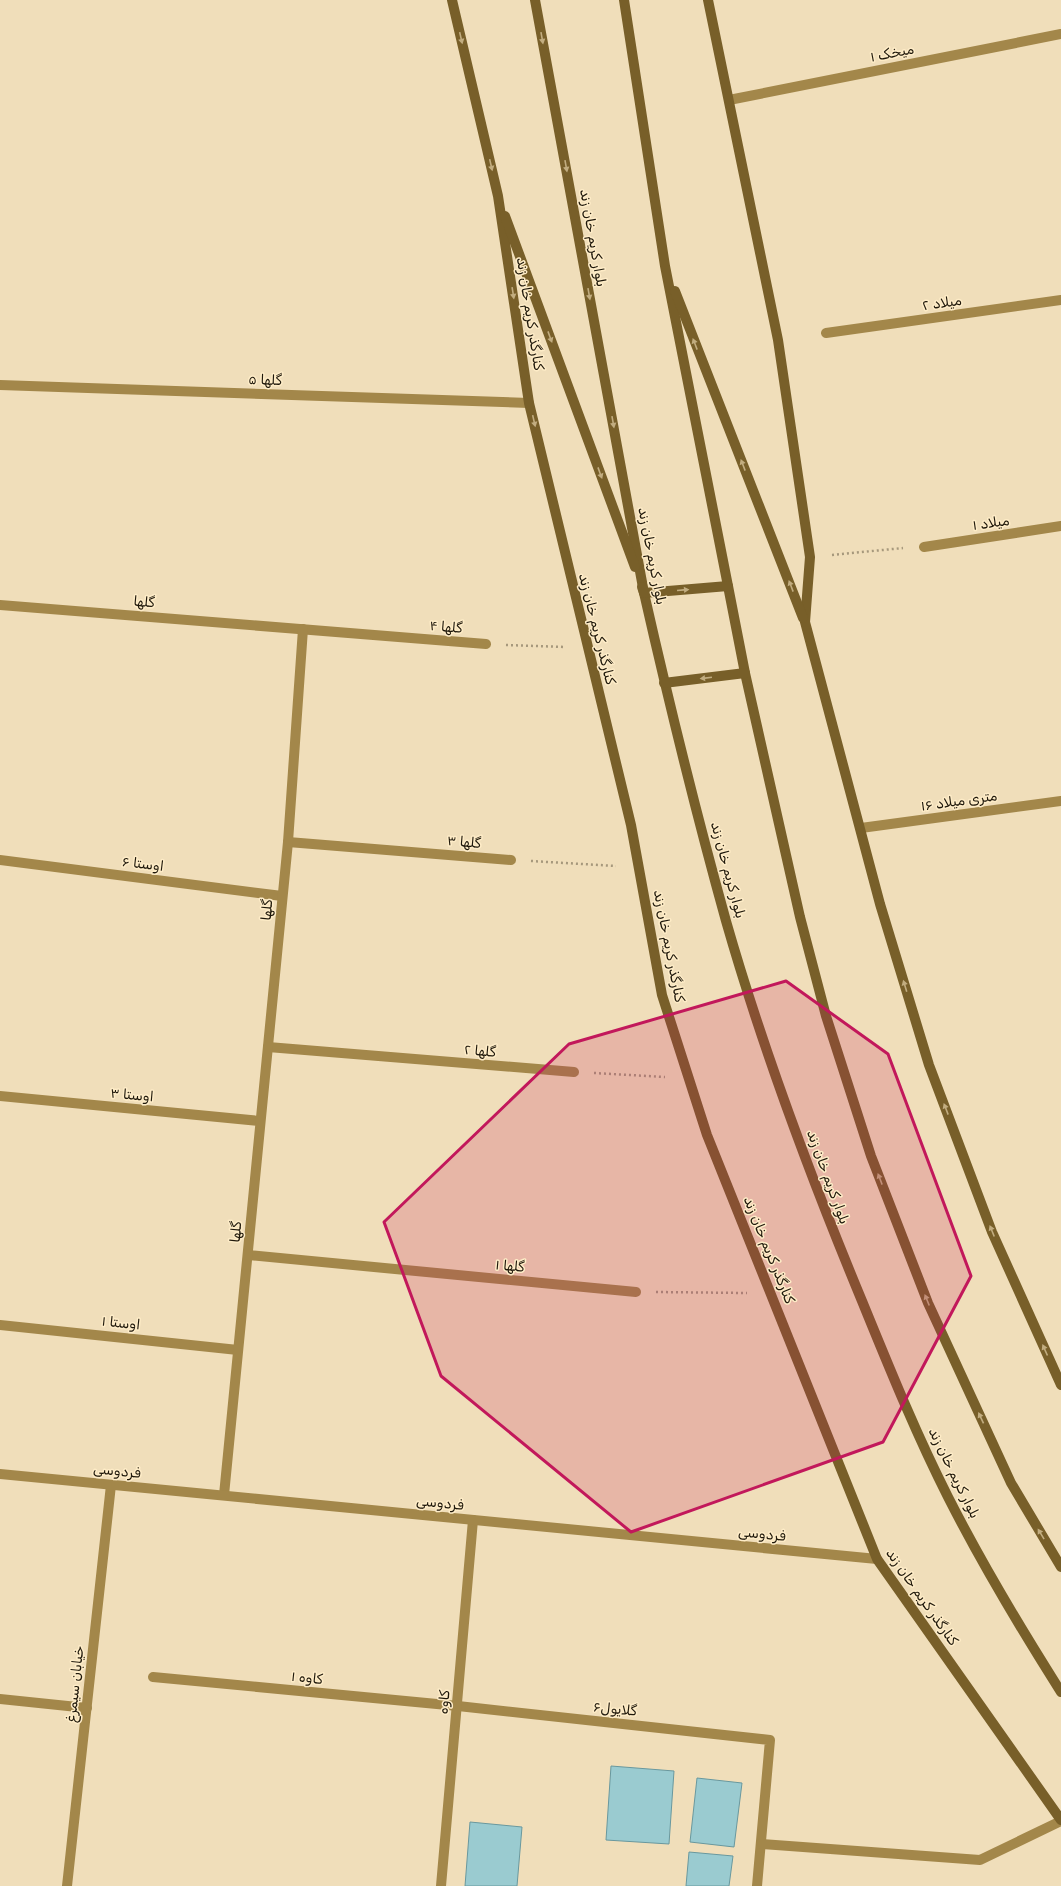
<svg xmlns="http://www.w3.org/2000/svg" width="1061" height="1886" font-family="Rubik,Cairo,sans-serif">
	<rect width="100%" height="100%" fill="#f0deba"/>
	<g fill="#9acbd0" stroke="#69989e">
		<polygon points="611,1766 674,1771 669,1844 606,1840"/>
		<polygon points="697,1778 742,1783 734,1847 690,1842"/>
		<polygon points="470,1822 522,1827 517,1886 465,1886"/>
		<polygon points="689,1852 733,1856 729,1886 686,1886"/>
	</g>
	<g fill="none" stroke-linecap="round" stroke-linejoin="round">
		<g stroke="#a6987c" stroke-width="2.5" stroke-dasharray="2 3" stroke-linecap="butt">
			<polyline points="832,555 903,548"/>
			<polyline points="506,645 565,647"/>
			<polyline points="531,861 616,866"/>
			<polyline points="594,1073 665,1077"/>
			<polyline points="656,1292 747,1293"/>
		</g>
		<g stroke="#a3874a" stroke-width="10">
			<polyline points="729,100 1061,34"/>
			<polyline points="826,333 1061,300"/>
			<polyline points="0,385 529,403"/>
			<polyline points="924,547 1061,526"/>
			<polyline points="0,605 486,644"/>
			<polyline points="861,828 1061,801"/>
			<polyline points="288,842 511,860"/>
			<polyline points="0,860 282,896"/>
			<polyline points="268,1047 574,1072"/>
			<polyline points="0,1096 260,1121"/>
			<polyline points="248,1255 636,1292"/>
			<polyline points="0,1325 238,1350"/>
			<polyline points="224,1495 288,842 303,629"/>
			<polyline points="153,1677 458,1706 770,1740 757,1886"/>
			<polyline points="0,1699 87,1708"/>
			<polyline points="761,1844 980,1860 1061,1821"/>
			<polyline points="67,1886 111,1485"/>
			<polyline points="441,1886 473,1520"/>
		</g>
		<polyline stroke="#a3874a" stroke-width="10" points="0,1474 877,1559"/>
		<g stroke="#785f29" stroke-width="10">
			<polyline points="452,0 498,196 529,403 631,825 662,995 707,1135 877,1559 1061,1820"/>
			<path d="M535,0L644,593C669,703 696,813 726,921C763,1050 811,1178 862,1301C889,1367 916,1434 948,1497C982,1564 1021,1629 1061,1692"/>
			<polyline points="624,0 665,266 728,586 745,673 800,917 826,1016 871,1156 928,1303 1011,1483 1061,1567"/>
			<polyline points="708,0 778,340 810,557 805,622 880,904 929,1065 992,1232 1061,1385"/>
			<polyline points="505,216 635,567"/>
			<polyline points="675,291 803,618"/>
			<polyline points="642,587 644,593 728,586"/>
			<polyline points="664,683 745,673"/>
		</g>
	</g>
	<defs><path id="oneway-solid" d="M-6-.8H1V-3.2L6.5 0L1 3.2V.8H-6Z"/></defs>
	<g fill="#c2ad80">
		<use href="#oneway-solid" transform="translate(461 38) rotate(77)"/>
		<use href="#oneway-solid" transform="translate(542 38) rotate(80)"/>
		<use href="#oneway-solid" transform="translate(491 165) rotate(77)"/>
		<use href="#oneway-solid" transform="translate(566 166) rotate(80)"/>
		<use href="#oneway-solid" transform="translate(513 293) rotate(81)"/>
		<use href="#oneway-solid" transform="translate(589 294) rotate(80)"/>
		<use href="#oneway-solid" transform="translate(550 337) rotate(70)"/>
		<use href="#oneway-solid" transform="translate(695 344) rotate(-111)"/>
		<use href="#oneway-solid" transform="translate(534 421) rotate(77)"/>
		<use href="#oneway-solid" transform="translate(613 422) rotate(80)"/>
		<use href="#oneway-solid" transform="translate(743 465) rotate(-111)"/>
		<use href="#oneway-solid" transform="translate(600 473) rotate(70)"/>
		<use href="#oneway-solid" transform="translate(791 586) rotate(-111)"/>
		<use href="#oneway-solid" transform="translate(683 590) rotate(-5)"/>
		<use href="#oneway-solid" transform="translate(706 678) rotate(173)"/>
		<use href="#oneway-solid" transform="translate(905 986) rotate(-107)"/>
		<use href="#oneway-solid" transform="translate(946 1109) rotate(-111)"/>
		<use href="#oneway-solid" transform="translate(880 1179) rotate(-111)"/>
		<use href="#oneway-solid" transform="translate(992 1231) rotate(-112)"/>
		<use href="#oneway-solid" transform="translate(927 1300) rotate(-112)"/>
		<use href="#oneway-solid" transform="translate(1045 1350) rotate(-114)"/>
		<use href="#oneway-solid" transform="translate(981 1418) rotate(-115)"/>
		<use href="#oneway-solid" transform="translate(1041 1534) rotate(-121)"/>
	</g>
	<path fill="#c2185b" fill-opacity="0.2" stroke="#c2185b" stroke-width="3" stroke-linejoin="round" d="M786,981L888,1054L971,1276L883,1442L631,1532L441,1376L384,1222L569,1044Z"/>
	<g text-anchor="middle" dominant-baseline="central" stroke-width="3" stroke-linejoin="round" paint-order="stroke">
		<g font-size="14" fill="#1e170a" stroke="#feecc7">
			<text transform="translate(892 53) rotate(-11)">میخک ۱</text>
			<text transform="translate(593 238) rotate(80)">بلوار کریم خان زند</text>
			<text transform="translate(942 303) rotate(-8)">میلاد ۲</text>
			<text transform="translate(530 314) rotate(81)">کنارگذر کریم خان زند</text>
			<text transform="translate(265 380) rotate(2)">گلها ۵</text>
			<text transform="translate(991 523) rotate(-8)">میلاد ۱</text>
			<text transform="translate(652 556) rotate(79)">بلوار کریم خان زند</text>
			<text transform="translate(144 602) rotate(5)">گلها</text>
			<text transform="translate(446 627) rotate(5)">گلها ۴</text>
			<text transform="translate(597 629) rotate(76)">کنارگذر کریم خان زند</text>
			<text transform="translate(959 801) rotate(-8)">۱۶ متری میلاد</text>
			<text transform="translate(464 842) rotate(5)">گلها ۳</text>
			<text transform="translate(143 864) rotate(7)">اوستا ۶</text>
			<text transform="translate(728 870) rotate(75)">بلوار کریم خان زند</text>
			<text transform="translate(267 910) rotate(-85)">گلها</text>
			<text transform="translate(669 946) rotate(79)">کنارگذر کریم خان زند</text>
			<text transform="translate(480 1051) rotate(5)">گلها ۲</text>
			<text transform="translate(132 1095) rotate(5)">اوستا ۳</text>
			<text transform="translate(828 1177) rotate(70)">بلوار کریم خان زند</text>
			<text transform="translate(236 1232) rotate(-85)">گلها</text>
			<text transform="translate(769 1250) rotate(68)">کنارگذر کریم خان زند</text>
			<text transform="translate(510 1266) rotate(5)">گلها ۱</text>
			<text transform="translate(121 1323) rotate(6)">اوستا ۱</text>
			<text transform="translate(117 1471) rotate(6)">فردوسی</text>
			<text transform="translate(954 1473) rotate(64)">بلوار کریم خان زند</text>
			<text transform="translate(440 1503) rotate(6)">فردوسی</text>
			<text transform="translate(762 1534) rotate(6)">فردوسی</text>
			<text transform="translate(922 1597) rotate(55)">کنارگذر کریم خان زند</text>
			<text transform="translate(307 1678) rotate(6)">کاوه ۱</text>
			<text transform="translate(75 1684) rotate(-84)">خیابان سیمرغ</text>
			<text transform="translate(444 1702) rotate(-85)">کاوه</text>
			<text transform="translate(615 1709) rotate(6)">گلایول۶</text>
		</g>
	</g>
</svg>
